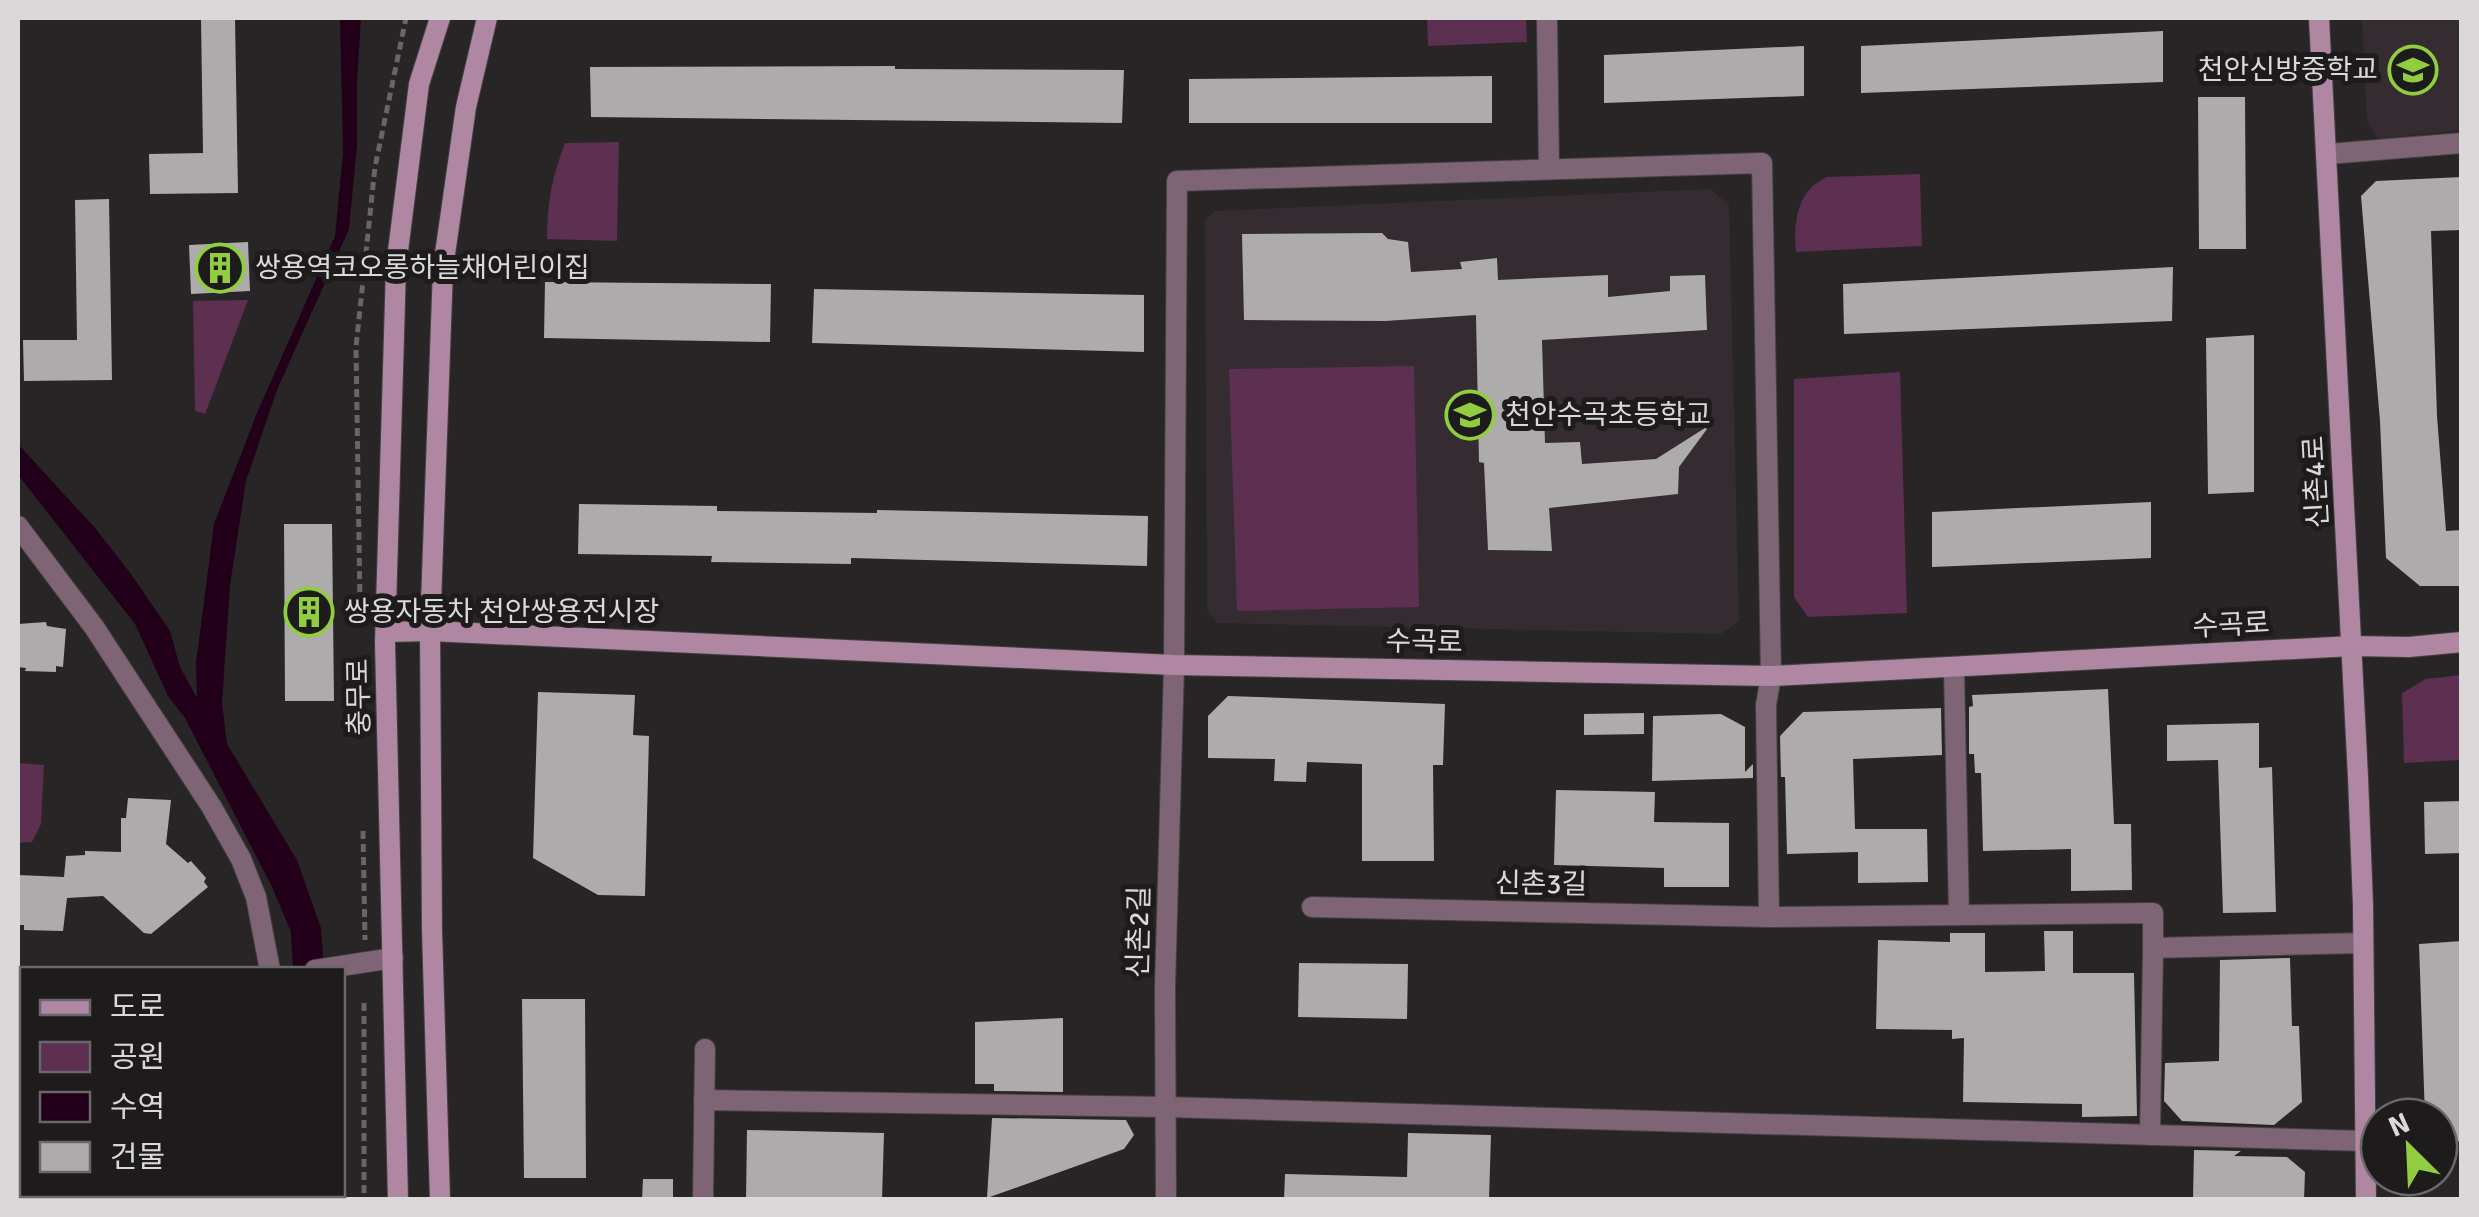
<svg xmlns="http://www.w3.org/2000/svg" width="2479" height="1217" font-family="Signika,'Noto Sans KR',sans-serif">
	<rect width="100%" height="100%" fill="#272526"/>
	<g fill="#342c31">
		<polygon points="2362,18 2461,18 2461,130 2378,139 2367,122"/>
		<polygon points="1711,189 1729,205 1739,621 1721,634 1217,623 1207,610 1205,219 1215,211"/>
	</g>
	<g fill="#5d2f50">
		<polygon points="1427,18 1526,18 1527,42 1428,46"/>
		<path d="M619,142L617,241L547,239C547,204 552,176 565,143Z"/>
		<path d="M1920,174L1922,246L1796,252C1793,222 1797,190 1827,177Z"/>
		<polygon points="248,300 205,414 195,411 193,301"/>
		<polygon points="1414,366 1419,607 1237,611 1229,369"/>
		<polygon points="1900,372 1907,613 1808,617 1794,597 1794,379"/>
		<polygon points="2461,675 2461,760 2404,763 2402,693 2426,679"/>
		<polygon points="18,763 44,765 41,824 32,842 18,843"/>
	</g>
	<polygon fill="#23001a" points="340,18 361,18 357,82 357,145 349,229 277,390 246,481 230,585 222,703 227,744 297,860 321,928 324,969 293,969 291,932 273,889 185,718 168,696 135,624 18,475 18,444 95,528 131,574 170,631 180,667 197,698 196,663 214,524 257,413 335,236 343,153"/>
	<g fill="#aeabad">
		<polygon points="201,18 235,18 238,193 150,194 149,154 203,153"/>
		<polygon points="2163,31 2163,82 1861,93 1861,46"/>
		<polygon points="1804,46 1804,96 1604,103 1604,55"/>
		<polygon points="895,66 895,69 1124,70 1122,123 591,117 590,67"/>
		<polygon points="1492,76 1492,123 1189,123 1189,79"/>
		<polygon points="2198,97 2245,97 2246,249 2199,249"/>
		<polygon points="2462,177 2462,230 2431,231 2437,416 2446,531 2462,530 2462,586 2420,586 2386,558 2380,421 2361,196 2376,181"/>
		<polygon points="109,199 112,380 24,381 23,340 77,340 75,200"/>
		<polygon points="1382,233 1388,239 1408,242 1411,272 1462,269 1460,262 1497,258 1498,280 1608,275 1608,297 1670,291 1670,276 1705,275 1707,330 1542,340 1545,443 1580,442 1582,464 1656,459 1705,428 1707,429 1679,467 1678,494 1549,508 1552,551 1488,550 1484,463 1479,462 1476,315 1385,321 1244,320 1242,234"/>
		<polygon points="248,242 250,291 191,294 189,245"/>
		<polygon points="2173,267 2172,321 1844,334 1843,284"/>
		<polygon points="545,282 771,284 770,342 544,338"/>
		<polygon points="814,289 1144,295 1144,352 812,343"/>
		<polygon points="2254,335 2254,492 2208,494 2206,338"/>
		<polygon points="2151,502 2151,558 1932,567 1932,512"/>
		<polygon points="579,504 717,506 717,511 877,513 877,510 1148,516 1147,566 851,558 851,564 711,562 712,556 578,554"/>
		<polygon points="284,524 332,524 334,701 285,701"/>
		<polygon points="46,622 47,626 66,629 63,667 56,666 56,672 25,671 26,668 18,667 18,624"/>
		<polygon points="2108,689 2114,824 2131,824 2132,890 2071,891 2071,849 1983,851 1981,773 1975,773 1974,754 1969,754 1969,707 1973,706 1972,695"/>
		<polygon points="538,692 635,695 633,735 649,736 645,896 598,895 533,858"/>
		<polygon points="1228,696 1445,704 1443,765 1433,765 1434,861 1362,861 1362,764 1307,762 1306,782 1274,781 1275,759 1208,758 1208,716"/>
		<polygon points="1941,708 1942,755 1853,759 1855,829 1927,829 1928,882 1858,883 1858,852 1787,854 1785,777 1781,777 1780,736 1803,712"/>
		<polygon points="1644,713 1644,734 1584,735 1584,714"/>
		<polygon points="1721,714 1745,727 1745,772 1753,764 1753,778 1652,781 1653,716"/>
		<polygon points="2259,723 2259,768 2272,767 2276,912 2223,913 2218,760 2167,761 2167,725"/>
		<polygon points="1556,790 1655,792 1654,822 1729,823 1729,887 1664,887 1664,868 1554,865"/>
		<polygon points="128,798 171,800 166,844 188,863 191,861 206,878 204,882 208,887 151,934 144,933 103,896 67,898 63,931 24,930 24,925 18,925 18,875 64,877 66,856 85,855 85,851 121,852 121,818 126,818"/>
		<polygon points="2462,801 2462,853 2425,854 2424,802"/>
		<polygon points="2044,931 2073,931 2073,973 2134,973 2137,1116 2082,1117 2082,1104 1963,1102 1964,1038 1952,1039 1952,1030 1876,1029 1878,940 1950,942 1950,933 1985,933 1985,972 2045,971"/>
		<polygon points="2462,941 2462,1141 2439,1145 2439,1117 2425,1117 2419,944"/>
		<polygon points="2290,958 2292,1026 2299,1026 2302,1102 2274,1125 2182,1121 2164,1101 2165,1063 2219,1061 2220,960"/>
		<polygon points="1299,963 1408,964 1407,1019 1298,1017"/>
		<polygon points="522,999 585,999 586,1178 524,1178"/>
		<polygon points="1063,1018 1063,1092 994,1091 994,1084 975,1084 975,1022"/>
		<polygon points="992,1118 1126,1120 1134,1135 1124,1149 987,1198"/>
		<polygon points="747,1130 884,1133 882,1200 746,1200"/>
		<polygon points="1408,1133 1491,1135 1489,1200 1284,1200 1285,1174 1407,1177"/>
		<polygon points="2194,1150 2241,1151 2234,1156 2287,1157 2305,1172 2304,1200 2193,1200"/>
		<polygon points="643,1179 673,1179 673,1200 642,1200"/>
	</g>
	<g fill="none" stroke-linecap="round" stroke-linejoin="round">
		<g stroke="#444243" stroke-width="22">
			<g id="street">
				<polyline points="1547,18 1549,169"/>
				<polyline points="2328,154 2462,143"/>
				<polyline points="18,526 94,627 211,806 241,859 256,897 270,970"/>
				<polyline points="1954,669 1959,915"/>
				<polyline points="1312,907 1769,917 2153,913 2153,948 2363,943"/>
				<polyline points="315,970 393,958"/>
				<polyline points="18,1028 22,1027"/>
				<polyline points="704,1100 1166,1107 2365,1141"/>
				<polyline points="2150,1135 2153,948"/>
				<polyline points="238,1200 240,1194"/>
				<polyline points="703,1200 705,1049"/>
				<polyline points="1166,1200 1165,987 1174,665 1177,181 1762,163 1771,676 1766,705 1769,917"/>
			</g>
		</g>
		<g stroke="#444243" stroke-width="22">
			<g id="secondary">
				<polyline points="2319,18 2358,777 2363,905 2366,1200"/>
				<polyline points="386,632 430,631 1174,665 1771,676 2352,646 2409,647 2462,642"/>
				<polyline points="398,1200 385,642 396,267 419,84 440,18"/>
				<polyline points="440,1200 432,930 430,631 443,268 466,107 487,18"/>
			</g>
		</g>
		<g stroke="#676566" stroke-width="5" stroke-dasharray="8 5" stroke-linecap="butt">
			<polyline points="360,605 356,347 375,167 406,18"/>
			<polyline points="363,831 365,940"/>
			<polyline points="364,1003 364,1200"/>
		</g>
		<use href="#street" stroke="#7e6475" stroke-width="20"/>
		<use href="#secondary" stroke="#b087a2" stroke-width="20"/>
	</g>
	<defs>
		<g id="school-ring" transform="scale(2.5)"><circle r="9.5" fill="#1e1b1d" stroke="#91cd3f" stroke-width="1.5"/><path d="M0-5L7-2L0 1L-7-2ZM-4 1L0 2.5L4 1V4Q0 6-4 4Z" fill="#91cd3f"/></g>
		<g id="building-ring" transform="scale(2.5)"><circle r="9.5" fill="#1e1b1d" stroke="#91cd3f" stroke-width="1.5"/><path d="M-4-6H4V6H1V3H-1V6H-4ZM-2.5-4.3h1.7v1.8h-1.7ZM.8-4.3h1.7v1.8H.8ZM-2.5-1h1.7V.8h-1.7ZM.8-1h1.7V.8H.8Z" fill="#91cd3f"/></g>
	</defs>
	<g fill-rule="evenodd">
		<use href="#school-ring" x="2413" y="70"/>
		<use href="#building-ring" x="220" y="268"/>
		<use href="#school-ring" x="1470" y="415"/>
		<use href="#building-ring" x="309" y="612"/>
	</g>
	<g text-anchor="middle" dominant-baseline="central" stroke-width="10" stroke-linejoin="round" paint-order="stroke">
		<g font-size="28" fill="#dad8d9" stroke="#1e1b1d" text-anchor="start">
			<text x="2378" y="70" text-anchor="end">천안신방중학교</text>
			<text x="255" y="268">쌍용역코오롱하늘채어린이집</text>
			<text x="1505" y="415">천안수곡초등학교</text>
			<text x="344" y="612">쌍용자동차 천안쌍용전시장</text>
		</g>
		<g font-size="28" fill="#dad8d9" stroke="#1e1b1d">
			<text transform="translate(2316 482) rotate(-93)">신촌4로</text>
			<text transform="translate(2231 625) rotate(-3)">수곡로</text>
			<text transform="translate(1424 642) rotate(1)">수곡로</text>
			<text transform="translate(359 697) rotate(-91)">충무로</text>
			<text transform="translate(1541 884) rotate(1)">신촌3길</text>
			<text transform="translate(1139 932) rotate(-89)">신촌2길</text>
		</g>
	</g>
	<rect width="2479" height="1217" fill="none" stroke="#dad8d9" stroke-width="40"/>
	<rect x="20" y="967" width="325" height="230" fill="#1e1b1d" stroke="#696768" stroke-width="2.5"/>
	<rect x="40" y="1000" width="50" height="15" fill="#b087a2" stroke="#696768" stroke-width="2.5"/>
	<text x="110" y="1017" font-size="30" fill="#dad8d9">도로</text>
	<rect x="40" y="1042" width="50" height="30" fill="#5d2f50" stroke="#696768" stroke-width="2.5"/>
	<text x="110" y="1067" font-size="30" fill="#dad8d9">공원</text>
	<rect x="40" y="1092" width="50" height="30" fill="#23001a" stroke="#696768" stroke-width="2.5"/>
	<text x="110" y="1117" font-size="30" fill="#dad8d9">수역</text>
	<rect x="40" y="1142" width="50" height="30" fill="#aeabad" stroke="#696768" stroke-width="2.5"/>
	<text x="110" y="1167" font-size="30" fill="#dad8d9">건물</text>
	<g transform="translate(2409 1147) rotate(336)"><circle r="48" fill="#1e1b1d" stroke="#696768" stroke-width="2.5"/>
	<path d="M0-8L18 38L0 25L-18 38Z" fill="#91cd3f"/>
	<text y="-15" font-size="28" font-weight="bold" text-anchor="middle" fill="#dad8d9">N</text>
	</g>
</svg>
